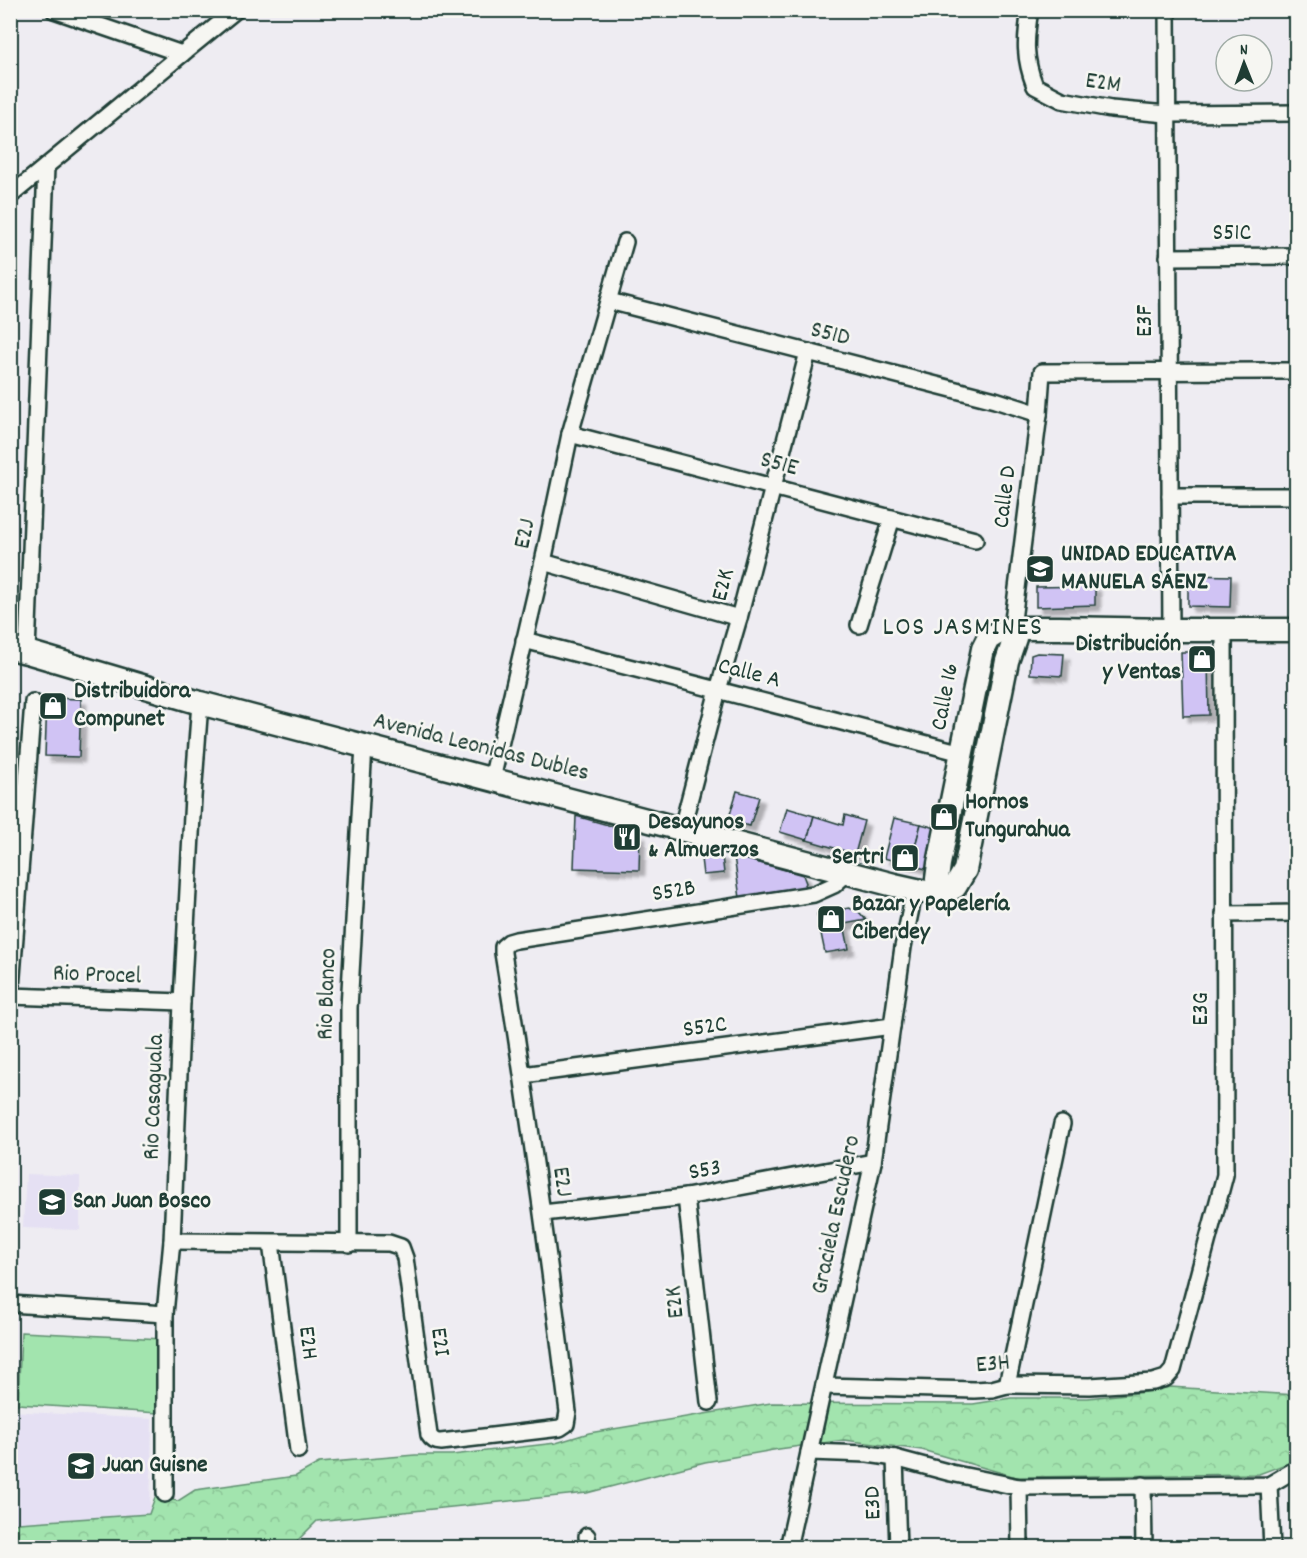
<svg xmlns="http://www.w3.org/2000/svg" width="1307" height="1558" font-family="Dekko,sans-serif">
	<defs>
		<pattern id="forest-crowns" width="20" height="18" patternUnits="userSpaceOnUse" patternTransform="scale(1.5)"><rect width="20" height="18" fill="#a2e4ae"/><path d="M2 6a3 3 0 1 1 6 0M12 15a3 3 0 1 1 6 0" fill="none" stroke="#8bc496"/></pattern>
		<filter id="shadow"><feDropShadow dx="5.5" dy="5.5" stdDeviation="1.5" flood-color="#0004"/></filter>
	</defs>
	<rect width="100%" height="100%" fill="#eeecf2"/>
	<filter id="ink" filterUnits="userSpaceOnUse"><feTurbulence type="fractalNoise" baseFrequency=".0167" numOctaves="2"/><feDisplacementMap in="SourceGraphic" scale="12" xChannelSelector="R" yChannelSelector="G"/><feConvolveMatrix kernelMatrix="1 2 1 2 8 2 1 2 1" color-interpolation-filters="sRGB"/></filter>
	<g filter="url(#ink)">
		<g fill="#e5e0f3">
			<polygon points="26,1174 80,1176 80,1230 23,1228"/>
			<polygon points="10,1411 152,1419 150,1514 19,1523 11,1525"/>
		</g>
		<polygon fill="url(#forest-crowns)" stroke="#609071" stroke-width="1.5" points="1170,1387 1296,1395 1296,1460 1259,1474 1016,1477 922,1450 844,1440 779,1449 705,1462 587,1493 317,1521 291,1547 11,1547 10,1525 18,1523 149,1514 155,1497 178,1501 195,1490 296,1476 319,1463 415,1455 452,1455 556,1443 589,1433 771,1403 973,1404 1011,1398 1088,1398 1146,1392"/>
		<polygon fill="#a2e4ae" stroke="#609071" stroke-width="1.5" points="21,1332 163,1339 158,1413 18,1404"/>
		<g fill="#d0c3f4" stroke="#1f3d34" stroke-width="1.5" filter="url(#shadow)">
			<polygon points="1188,575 1231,576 1230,607 1188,606"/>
			<polygon points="1095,586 1095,605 1036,607 1036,587"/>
			<polygon points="1181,652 1199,652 1208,658 1209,715 1183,716"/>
			<polygon points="1037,653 1064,654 1062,676 1030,674 1031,655"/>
			<polygon points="47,698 81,699 79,757 45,756"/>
			<polygon points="737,791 759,797 750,826 728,821"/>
			<polygon points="787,808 814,816 807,840 780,832"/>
			<polygon points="845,815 864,821 855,854 807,840 814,816 843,825"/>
			<polygon points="576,816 640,834 639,870 574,868"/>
			<polygon points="894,818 921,824 910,865 884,858"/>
			<polygon points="921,824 936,828 926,869 910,865"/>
			<polygon points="700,850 722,856 724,873 703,875"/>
			<polygon points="734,856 803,875 806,883 802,890 740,898"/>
			<polygon points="849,908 859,912 866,920 844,924 849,949 825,953 817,914"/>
		</g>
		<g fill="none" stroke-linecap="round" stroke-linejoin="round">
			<g stroke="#1f3d34" stroke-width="20">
				<g id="street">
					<polyline points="54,10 182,54"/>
					<path d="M1030,10C1025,40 1024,58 1035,86L1062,100L1111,109L1167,114L1296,113"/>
					<polyline points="1167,10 1171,630"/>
					<polyline points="10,196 182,54 236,10"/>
					<polyline points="1168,257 1296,256"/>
					<polyline points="609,301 995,400 1039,414"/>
					<polyline points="570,434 975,540"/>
					<polyline points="1170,496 1296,496"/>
					<polyline points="543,562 739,618"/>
					<polyline points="859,625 892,518"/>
					<polyline points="1012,628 1039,414 1042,372 1296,371"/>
					<polyline points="524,640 962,753"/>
					<polyline points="27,652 46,167"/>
					<polyline points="492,779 543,562 570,434 625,242"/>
					<polyline points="682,828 718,690 739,618 808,352"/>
					<polyline points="1224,914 1296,913"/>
					<polyline points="10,996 182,1002"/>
					<polyline points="10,1002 33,702"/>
					<polyline points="523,1075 892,1026"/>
					<polyline points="686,1197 709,1402"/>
					<polyline points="543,1213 686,1197 873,1162"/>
					<path d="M172,1241L389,1243L401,1247L405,1258L429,1435C432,1440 435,1442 441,1442L560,1428L566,1424L568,1412C549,1259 528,1106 503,953V947L509,942L516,940L814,894L834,885L848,872"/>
					<polyline points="271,1243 298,1450"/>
					<polyline points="349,1244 349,1008 364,746"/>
					<polyline points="10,1304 165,1314"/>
					<polyline points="1007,1385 1062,1124"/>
					<polyline points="824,1386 974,1390 992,1389 1007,1385 1090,1386 1153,1382 1166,1378 1173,1370 1225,1175 1224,630"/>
					<polyline points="809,1452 868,1454 895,1458 951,1473 1019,1487 1269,1485 1291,1472 1296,1471"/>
					<polyline points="895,1458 898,1548"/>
					<polyline points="1143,1485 1144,1548"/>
					<polyline points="1269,1485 1272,1548"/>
					<polyline points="1019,1487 1020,1548"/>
					<polyline points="165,1494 165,1314 172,1241 182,1002 193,797 200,703"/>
					<polyline points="587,1536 588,1548"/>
					<polyline points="788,1548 873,1162 903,947 915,889"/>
				</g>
			</g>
			<g stroke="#1f3d34" stroke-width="27">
				<g id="secondary">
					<polyline points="10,648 27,652 200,703 894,885 939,895"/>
					<polyline points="939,895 937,879 939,864 983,649 988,639 996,634 1012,628 1059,628 1171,630 1296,630"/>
					<polyline points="939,895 955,887 965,870 1007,661 1015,638 1012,628"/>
				</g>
			</g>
			<use href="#street" stroke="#f6f6f2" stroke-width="15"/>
			<use href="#secondary" stroke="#f6f6f2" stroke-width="22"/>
		</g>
	</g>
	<defs>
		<g id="school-square" transform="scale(1.5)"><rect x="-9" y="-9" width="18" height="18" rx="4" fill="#1f3d34" stroke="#f6f6f2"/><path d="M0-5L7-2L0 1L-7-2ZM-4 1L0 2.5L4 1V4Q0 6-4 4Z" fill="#fff"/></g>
		<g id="shop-square" transform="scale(1.5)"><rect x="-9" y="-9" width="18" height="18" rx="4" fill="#1f3d34" stroke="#f6f6f2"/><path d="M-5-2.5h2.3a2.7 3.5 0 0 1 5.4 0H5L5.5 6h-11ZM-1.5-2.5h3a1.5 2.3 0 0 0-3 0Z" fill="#fff"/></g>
		<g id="restaurant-square" transform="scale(1.5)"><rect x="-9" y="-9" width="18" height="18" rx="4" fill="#1f3d34" stroke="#f6f6f2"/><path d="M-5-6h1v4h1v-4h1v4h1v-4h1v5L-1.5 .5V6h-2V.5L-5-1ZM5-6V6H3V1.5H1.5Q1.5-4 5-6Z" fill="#fff"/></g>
	</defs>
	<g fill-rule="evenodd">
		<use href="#school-square" x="1040" y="569"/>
		<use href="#shop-square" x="1202" y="659"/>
		<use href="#shop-square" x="53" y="706"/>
		<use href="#shop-square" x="944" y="817"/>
		<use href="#restaurant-square" x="627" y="837"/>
		<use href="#shop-square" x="905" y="858"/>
		<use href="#shop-square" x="831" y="919"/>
		<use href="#school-square" x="52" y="1202"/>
		<use href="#school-square" x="81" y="1466"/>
	</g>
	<g text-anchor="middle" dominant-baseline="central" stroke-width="5" stroke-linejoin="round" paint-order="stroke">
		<g font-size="24" fill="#1f3d34" stroke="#f6f6f2">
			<text transform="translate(1103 84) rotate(8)">E2M</text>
			<text x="1232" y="234">S51C</text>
			<text transform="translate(1146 321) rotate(-90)">E3F</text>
			<text transform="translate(830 335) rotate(14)">S51D</text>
			<text transform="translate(779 465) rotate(15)">S51E</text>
			<text transform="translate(1006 497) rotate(-83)">Calle D</text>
			<text transform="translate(526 534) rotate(-78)">E2J</text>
			<text transform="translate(724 585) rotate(-76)">E2K</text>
			<text transform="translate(749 674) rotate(14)">Calle A</text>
			<text transform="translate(946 697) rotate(-79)">Calle 16</text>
			<text transform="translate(481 748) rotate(14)">Avenida Leonidas Dubles</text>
			<text transform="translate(674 892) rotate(-9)">S52B</text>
			<text transform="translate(97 976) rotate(2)">Rio Procel</text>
			<text transform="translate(328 994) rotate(-88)">Rio Blanco</text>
			<text transform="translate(1202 1009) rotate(-90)">E3G</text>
			<text transform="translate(705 1028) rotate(-8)">S52C</text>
			<text transform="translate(155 1097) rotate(-88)">Rio Casaguala</text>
			<text transform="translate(705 1171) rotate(-10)">S53</text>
			<text transform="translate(561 1182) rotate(82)">E2J</text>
			<text transform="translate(837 1215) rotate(-78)">Graciela Escudero</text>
			<text transform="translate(676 1302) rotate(-96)">E2K</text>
			<text transform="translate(439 1342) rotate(82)">E2I</text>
			<text transform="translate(307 1343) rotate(83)">E2H</text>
			<text transform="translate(993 1365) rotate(-5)">E3H</text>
			<text transform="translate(874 1503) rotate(-92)">E3D</text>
		</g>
		<g font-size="24" font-weight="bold" fill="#1f3d34" stroke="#f6f6f2" text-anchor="start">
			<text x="1061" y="555">UNIDAD EDUCATIVA<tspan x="1061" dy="28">MANUELA SÁENZ</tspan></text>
			<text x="1181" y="645" text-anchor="end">Distribución<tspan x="1181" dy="28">y Ventas</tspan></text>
			<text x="74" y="692">Distribuidora<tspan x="74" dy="28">Compunet</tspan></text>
			<text x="965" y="803">Hornos<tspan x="965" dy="28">Tungurahua</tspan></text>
			<text x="648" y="823">Desayunos<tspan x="648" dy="28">&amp; Almuerzos</tspan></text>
			<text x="884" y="858" text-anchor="end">Sertri</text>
			<text x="852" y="905">Bazar y Papelería<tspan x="852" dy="28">Ciberdey</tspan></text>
			<text x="73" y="1202">San Juan Bosco</text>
			<text x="102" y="1466">Juan Guisne</text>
		</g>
		<g font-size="27" letter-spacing="1.5" fill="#1f3d34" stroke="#f6f6f2">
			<text x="963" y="628">LOS JASMINES</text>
		</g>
	</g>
	<rect width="1307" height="1558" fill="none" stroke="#f6f6f2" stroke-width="36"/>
	<rect x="18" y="18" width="1271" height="1522" fill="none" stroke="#1f3d34" stroke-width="2" filter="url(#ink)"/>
	<g transform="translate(1244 63) rotate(359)"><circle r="28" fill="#f6f6f2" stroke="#a0aca6" stroke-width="1.5"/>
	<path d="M0-4.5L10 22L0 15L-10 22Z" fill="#1f3d34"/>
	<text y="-9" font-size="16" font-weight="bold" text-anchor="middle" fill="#1f3d34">N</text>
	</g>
</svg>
